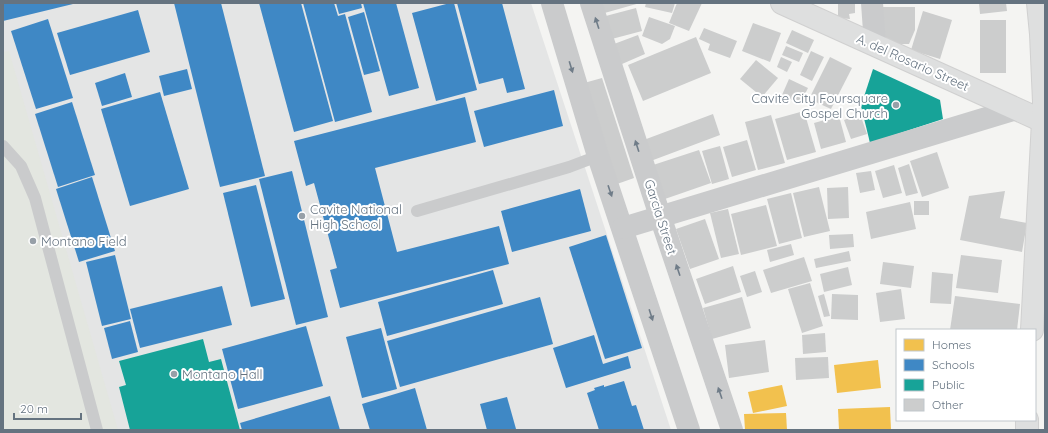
<svg xmlns="http://www.w3.org/2000/svg" width="1048" height="433" font-family="Quicksand,sans-serif">
	<rect width="100%" height="100%" fill="#f4f4f2"/>
	<polygon fill="#e4e5e5" points="3,3 531,3 671,430 3,430"/>
	<polygon fill="#e3e6e0" points="9,51 118,430 3,430 3,52"/>
	<g fill="#f2c14e">
		<polygon points="878,360 881,388 837,393 834,365"/>
		<polygon points="782,385 787,406 753,413 748,392"/>
		<polygon points="890,407 891,430 839,430 838,409"/>
		<polygon points="786,413 787,430 745,430 744,414"/>
	</g>
	<g fill="#3f88c5">
		<polygon points="3,3 73,3 73,4 3,21"/>
		<polygon points="174,3 221,3 265,176 220,187"/>
		<polygon points="259,3 301,3 333,121 294,132"/>
		<polygon points="303,3 334,3 338,16 345,14 372,112 335,122"/>
		<polygon points="336,3 361,3 362,8 339,14"/>
		<polygon points="363,3 396,3 419,88 389,96"/>
		<polygon points="450,3 454,3 477,90 436,101 412,13"/>
		<polygon points="457,3 502,3 525,89 507,93 503,78 479,84"/>
		<polygon points="138,10 150,52 70,75 57,33"/>
		<polygon points="364,12 380,71 364,75 348,17"/>
		<polygon points="48,19 73,98 36,109 11,31"/>
		<polygon points="187,69 192,89 164,96 159,76"/>
		<polygon points="125,73 132,97 102,106 95,83"/>
		<polygon points="554,90 563,126 484,147 474,111"/>
		<polygon points="160,92 189,189 130,206 101,109"/>
		<polygon points="465,97 476,142 375,168 397,252 499,226 509,264 340,308 330,270 337,268 314,183 306,186 294,141"/>
		<polygon points="72,102 95,175 58,187 35,114"/>
		<polygon points="292,171 328,317 296,325 259,179"/>
		<polygon points="92,177 115,251 79,262 56,189"/>
		<polygon points="256,185 285,299 251,307 223,193"/>
		<polygon points="580,189 591,231 512,252 501,211"/>
		<polygon points="606,235 642,348 605,359 569,247"/>
		<polygon points="115,255 131,319 102,326 86,262"/>
		<polygon points="493,270 503,304 387,336 378,302"/>
		<polygon points="222,286 232,325 140,348 130,309"/>
		<polygon points="540,297 553,344 400,387 387,341"/>
		<polygon points="130,321 138,352 112,359 104,328"/>
		<polygon points="306,326 323,386 238,409 222,349"/>
		<polygon points="381,328 397,389 362,398 346,337"/>
		<polygon points="594,335 603,364 628,356 631,368 566,388 553,348"/>
		<polygon points="624,381 632,406 636,405 644,430 599,430 587,393 595,390 594,388 604,385 604,387"/>
		<polygon points="415,388 427,430 370,430 362,404"/>
		<polygon points="330,396 340,430 242,430 240,423"/>
		<polygon points="507,397 516,429 487,430 480,404"/>
	</g>
	<g fill="#17a398">
		<polygon points="873,69 940,100 943,119 870,143 861,106"/>
		<polygon points="203,339 209,362 221,359 240,430 130,430 119,387 126,385 119,361"/>
	</g>
	<g fill="#cccdcd">
		<polygon points="598,3 640,3 601,14"/>
		<polygon points="646,3 675,3 672,13 645,7"/>
		<polygon points="677,3 702,3 689,31 669,23"/>
		<polygon points="838,3 855,3 855,13 849,14 850,19 838,18"/>
		<polygon points="979,3 1006,3 1007,11 980,14"/>
		<polygon points="880,7 915,7 915,30 909,44 880,44"/>
		<polygon points="636,8 642,31 608,40 602,17"/>
		<polygon points="923,11 952,20 940,59 911,50"/>
		<polygon points="649,17 675,26 670,39 662,44 642,36"/>
		<rect x="980" y="20" width="26" height="53"/>
		<polygon points="753,23 781,33 770,62 742,51"/>
		<polygon points="704,28 737,41 730,58 708,50 710,44 699,39"/>
		<polygon points="792,30 814,40 808,53 786,43"/>
		<polygon points="638,35 645,54 622,64 614,44"/>
		<polygon points="696,37 711,73 643,101 628,65"/>
		<polygon points="786,46 803,53 799,62 782,55"/>
		<polygon points="811,51 824,57 812,81 800,75"/>
		<polygon points="781,57 792,62 787,72 777,67"/>
		<polygon points="830,57 852,68 831,109 809,99"/>
		<polygon points="756,60 778,78 762,97 740,79"/>
		<polygon points="602,78 634,178 617,184 584,83"/>
		<polygon points="789,79 808,88 800,104 782,95"/>
		<polygon points="804,111 816,152 787,160 775,119"/>
		<polygon points="713,114 720,135 648,162 641,141"/>
		<polygon points="860,114 867,134 851,139 844,120"/>
		<polygon points="771,115 785,163 758,170 745,122"/>
		<polygon points="839,116 846,142 821,149 814,123"/>
		<polygon points="747,140 756,170 732,177 723,147"/>
		<polygon points="720,146 729,179 712,184 702,151"/>
		<polygon points="699,150 711,183 662,200 650,166"/>
		<polygon points="937,152 949,188 922,197 910,161"/>
		<polygon points="909,164 918,193 906,196 898,168"/>
		<polygon points="894,165 902,193 883,198 875,171"/>
		<polygon points="871,171 875,190 860,193 856,173"/>
		<polygon points="819,187 830,231 804,237 793,193"/>
		<polygon points="848,187 849,218 828,219 827,188"/>
		<polygon points="1005,191 1000,218 1027,223 1022,252 960,240 969,196"/>
		<polygon points="791,193 802,238 779,244 767,199"/>
		<rect x="914" y="201" width="15" height="14"/>
		<polygon points="910,202 916,229 871,239 866,212"/>
		<polygon points="766,205 777,246 741,255 731,214"/>
		<polygon points="728,209 739,254 721,258 710,213"/>
		<polygon points="705,219 719,259 690,269 676,229"/>
		<polygon points="853,234 854,247 830,249 829,235"/>
		<polygon points="791,244 794,255 770,262 767,250"/>
		<polygon points="849,251 851,261 816,268 814,259"/>
		<polygon points="961,255 1002,260 998,293 956,288"/>
		<polygon points="804,257 812,281 771,293 763,270"/>
		<polygon points="883,262 914,266 911,288 880,284"/>
		<polygon points="733,266 741,292 705,304 696,279"/>
		<polygon points="848,267 852,285 824,292 820,274"/>
		<polygon points="755,271 762,292 747,297 740,276"/>
		<polygon points="932,272 953,274 951,304 930,303"/>
		<polygon points="810,283 823,326 802,333 788,289"/>
		<polygon points="901,289 905,319 880,322 876,293"/>
		<polygon points="824,294 830,316 824,317 818,296"/>
		<polygon points="832,294 858,295 858,320 831,319"/>
		<polygon points="955,296 1020,304 1017,330 950,330"/>
		<polygon points="742,297 751,328 712,339 703,308"/>
		<polygon points="825,333 826,352 803,354 802,335"/>
		<polygon points="765,340 769,372 729,378 725,345"/>
		<polygon points="828,357 829,378 796,380 795,358"/>
	</g>
	<g fill="none" stroke-linecap="round" stroke-linejoin="round">
		<g stroke="#d0d0d0" stroke-width="24">
			<g id="secondary">
				<polyline points="782,3 1045,122"/>
				<polyline points="1032,330 1044,102 1041,34 1038,3"/>
				<polyline points="1027,430 1027,420"/>
			</g>
		</g>
		<g stroke="#cacbcc" stroke-width="12">
			<polyline points="3,146 21,166 35,198 97,430"/>
			<polyline points="417,211 569,167 598,156"/>
		</g>
		<g stroke="#cacbcc" stroke-width="22">
			<polyline points="552,3 598,156 689,430"/>
			<polyline points="591,3 660,216 732,430"/>
			<polyline points="872,3 875,45"/>
			<polyline points="623,228 1016,109"/>
		</g>
		<use href="#secondary" stroke="#dedfdf" stroke-width="22"/>
	</g>
	<defs><path id="oneway-solid" d="M-6-.8H1V-3.2L6.5 0L1 3.2V.8H-6Z"/></defs>
	<g fill="#6f7c88">
		<use href="#oneway-solid" transform="translate(597 23) rotate(-108)"/>
		<use href="#oneway-solid" transform="translate(571 67) rotate(73)"/>
		<use href="#oneway-solid" transform="translate(637 146) rotate(-108)"/>
		<use href="#oneway-solid" transform="translate(610 191) rotate(71)"/>
		<use href="#oneway-solid" transform="translate(678 270) rotate(-109)"/>
		<use href="#oneway-solid" transform="translate(651 315) rotate(72)"/>
		<use href="#oneway-solid" transform="translate(720 393) rotate(-109)"/>
	</g>
	<g fill="#97a0a8" stroke="#fff" stroke-width="1.5">
		<circle cx="896" cy="105" r="4"/>
		<circle cx="302" cy="216" r="4"/>
		<circle cx="33" cy="241" r="4"/>
		<circle cx="174" cy="374" r="4"/>
	</g>
	<g text-anchor="middle" dominant-baseline="central" stroke-width="4" stroke-linejoin="round" paint-order="stroke">
		<g font-size="13" fill="#657380" stroke="#fff">
			<text transform="translate(913 62) rotate(24)">A. del Rosario Street</text>
			<text transform="translate(661 217) rotate(72)">Garcia Street</text>
		</g>
		<g font-size="13" fill="#657380" stroke="#fff" text-anchor="start">
			<text x="888" y="98" text-anchor="end">Cavite City Foursquare<tspan x="888" dy="15">Gospel Church</tspan></text>
			<text x="310" y="209">Cavite National<tspan x="310" dy="15">High School</tspan></text>
			<text x="41" y="241">Montano Field</text>
			<text x="182" y="374">Montano Hall</text>
		</g>
	</g>
	<rect width="1048" height="433" fill="none" stroke="#657380" stroke-width="8"/>
	<rect x="896" y="329" width="140" height="92" fill="#ffffff" stroke="#c1c7cc"/>
	<rect x="904" y="339" width="20" height="12" fill="#f2c14e" stroke="#c1c7cc"/>
	<text x="932" y="349" font-size="12" fill="#657380">Homes</text>
	<rect x="904" y="359" width="20" height="12" fill="#3f88c5" stroke="#c1c7cc"/>
	<text x="932" y="369" font-size="12" fill="#657380">Schools</text>
	<rect x="904" y="379" width="20" height="12" fill="#17a398" stroke="#c1c7cc"/>
	<text x="932" y="389" font-size="12" fill="#657380">Public</text>
	<rect x="904" y="399" width="20" height="12" fill="#cccdcd" stroke="#c1c7cc"/>
	<text x="932" y="409" font-size="12" fill="#657380">Other</text>
	<path d="M14 413v6h67v-6" fill="none" stroke="#657380" stroke-width="2"/>
	<text x="20" y="413" font-size="12" fill="#657380" stroke="#ffffff" stroke-width="3" paint-order="stroke">20 m</text>
</svg>
